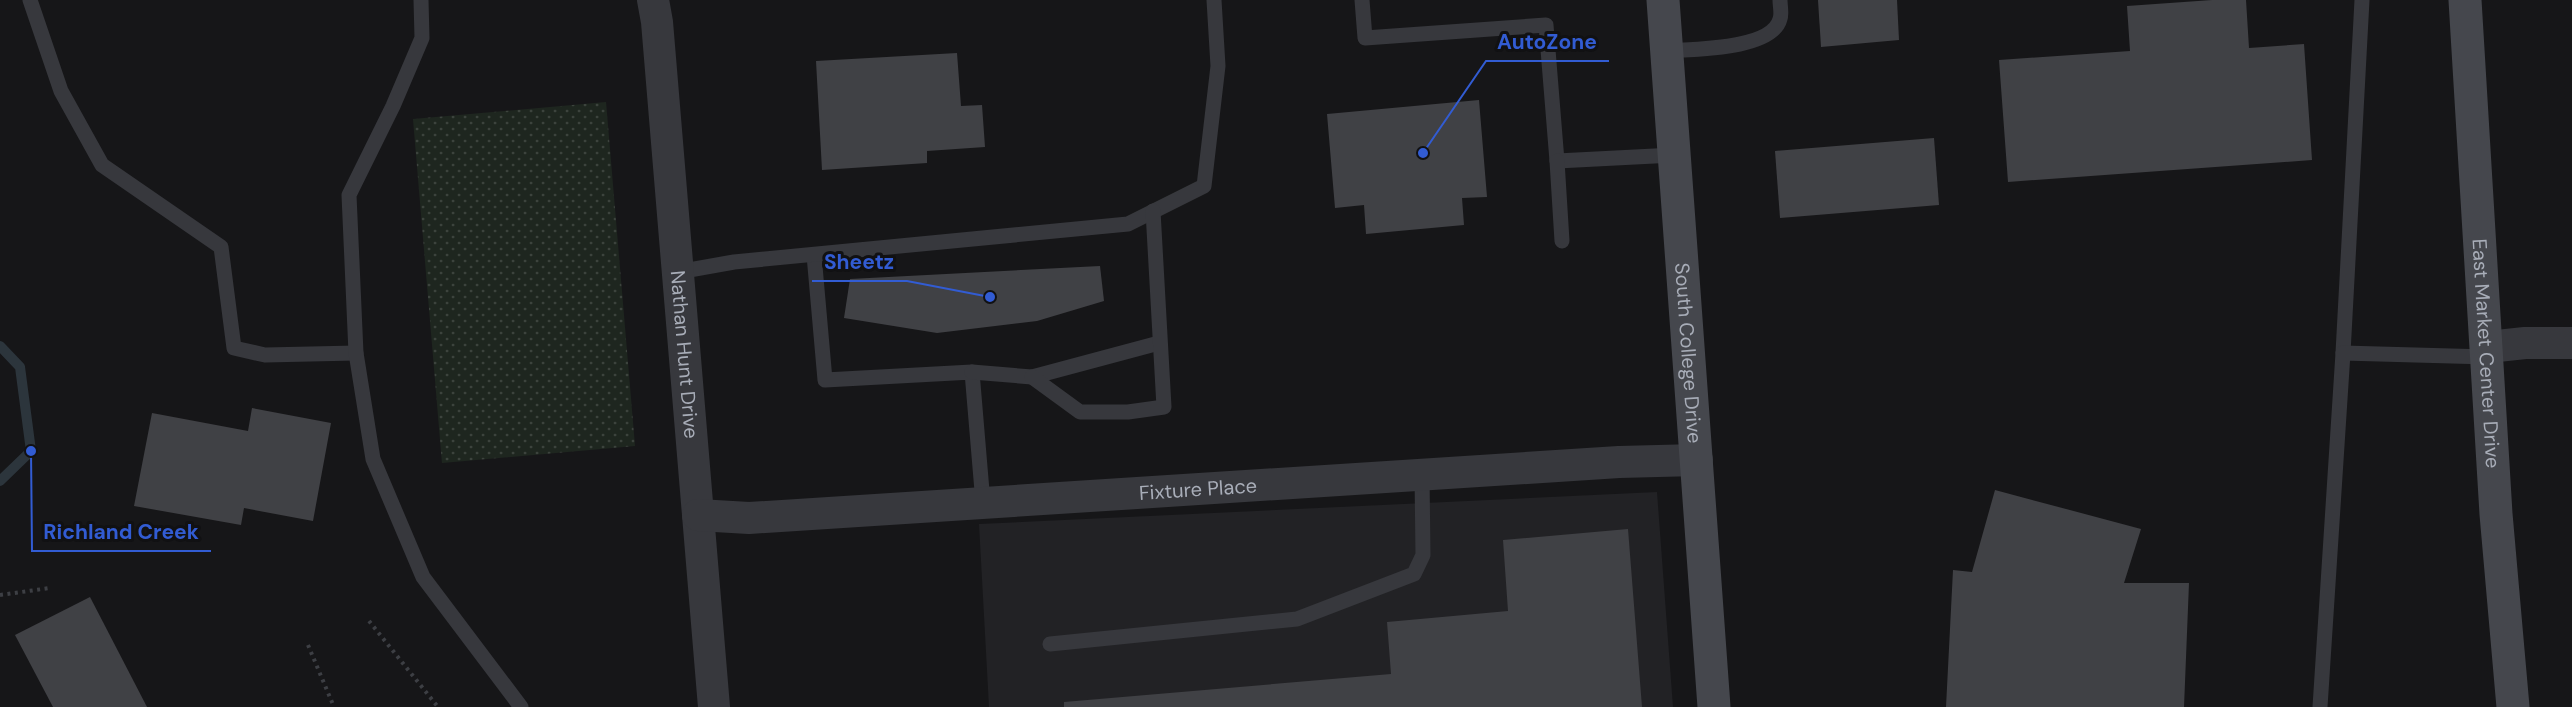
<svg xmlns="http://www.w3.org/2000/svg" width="2572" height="707" font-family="'DM Sans',sans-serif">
	<defs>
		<pattern id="park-dots" width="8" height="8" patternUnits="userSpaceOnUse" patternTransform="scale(1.5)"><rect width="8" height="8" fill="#1e261f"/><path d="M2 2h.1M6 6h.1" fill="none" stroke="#3c433d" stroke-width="1.8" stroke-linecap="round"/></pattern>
	</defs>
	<rect width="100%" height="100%" fill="#161618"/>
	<polygon fill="#222225" points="1657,492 1673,707 989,707 979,524"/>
	<polygon fill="url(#park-dots)" points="606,102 635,446 442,463 413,119"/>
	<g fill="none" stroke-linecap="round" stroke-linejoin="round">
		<polyline stroke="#2c353c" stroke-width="10" points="0,346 20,367 31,451 0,481"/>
	</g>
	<g fill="#404145">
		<polygon points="1818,0 1897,0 1899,40 1821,47"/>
		<polygon points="2212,0 2246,0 2249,48 2304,44 2312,160 2008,182 1999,60 2130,51 2127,6"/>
		<polygon points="957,53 961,106 982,105 985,147 927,151 927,163 822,170 816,61"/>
		<polygon points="1479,100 1487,197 1462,198 1464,225 1366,234 1364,205 1335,208 1327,114"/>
		<polygon points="1934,138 1939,205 1780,218 1775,151"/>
		<polygon points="1100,266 1104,301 1037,321 937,333 844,318 850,279"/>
		<polygon points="252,408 331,423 313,521 244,508 241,525 134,506 152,413 248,431"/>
		<polygon points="1995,490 2141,529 2124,583 2189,583 2184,707 1946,707 1953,570 1972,572"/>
		<polygon points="1628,529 1642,707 1064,707 1064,702 1391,674 1387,622 1508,611 1503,540"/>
		<polygon points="90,597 147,707 53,707 15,635"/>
	</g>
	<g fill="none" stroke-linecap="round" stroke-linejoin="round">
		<g stroke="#3d3f44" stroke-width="4" stroke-dasharray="3 4.5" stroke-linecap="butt">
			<polyline points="0,595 50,588"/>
			<polyline points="369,621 438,707"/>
			<polyline points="308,645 334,707"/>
		</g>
		<g stroke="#37383d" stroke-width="15">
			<polyline points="30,0 61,91 102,165 221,247 234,348 265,355 356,353"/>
			<polyline points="421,0 422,38 393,106 349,195 356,353 373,459 423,577 521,707"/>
			<polyline points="1362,0 1365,38 1546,25 1557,161 1674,155"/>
			<path d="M1666,51C1692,49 1772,50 1780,19C1782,14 1780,6 1780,0"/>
			<polyline points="1557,161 1562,241"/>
			<polyline points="814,255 825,380 972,372 983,503"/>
			<polyline points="678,272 734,262 1128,224 1204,186 1218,66 1214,0"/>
			<polyline points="2343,353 2362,0"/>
			<polyline points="972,372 1032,377 1159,343"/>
			<polyline points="1032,377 1080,412 1128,412 1164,407 1153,211"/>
			<polyline points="1050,644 1297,619 1414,574 1423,555 1422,475"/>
			<polyline points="2320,707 2343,353 2488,357"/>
		</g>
		<g stroke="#37383d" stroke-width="32">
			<path id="s1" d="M653,0L657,22L714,707"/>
			<polyline points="2488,347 2525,343 2572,343"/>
			<path id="s2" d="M698,515L749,518L1619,462L1697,460"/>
		</g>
		<g stroke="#45474d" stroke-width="33">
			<path id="s3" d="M1663,0L1714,707"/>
			<path id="s4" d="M2465,0L2496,514L2513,707"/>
		</g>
	</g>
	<g text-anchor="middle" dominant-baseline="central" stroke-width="6" stroke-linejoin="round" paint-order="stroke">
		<g font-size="20" fill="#a8adb8" stroke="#111113">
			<text stroke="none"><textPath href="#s1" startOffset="356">Nathan Hunt Drive</textPath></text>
			<text stroke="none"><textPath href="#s3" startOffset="354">South College Drive</textPath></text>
			<text stroke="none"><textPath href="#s4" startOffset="354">East Market Center Drive</textPath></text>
			<text stroke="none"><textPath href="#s2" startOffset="501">Fixture Place</textPath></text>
		</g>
	</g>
	<path fill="none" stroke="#325cd3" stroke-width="2" d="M1423 153L1486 61H1609M990 297L907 281H812M31 451L32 551H211"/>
	<g fill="#325cd3" stroke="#111113" stroke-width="2">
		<circle cx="1423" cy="153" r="6"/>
		<circle cx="990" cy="297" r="6"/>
		<circle cx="31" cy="451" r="6"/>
	</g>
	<g font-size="21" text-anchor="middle" font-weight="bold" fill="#325cd3" stroke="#111113" stroke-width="6" stroke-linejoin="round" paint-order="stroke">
		<text x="1547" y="49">AutoZone</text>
		<text x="859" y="269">Sheetz</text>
		<text x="121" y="539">Richland Creek</text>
	</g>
</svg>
